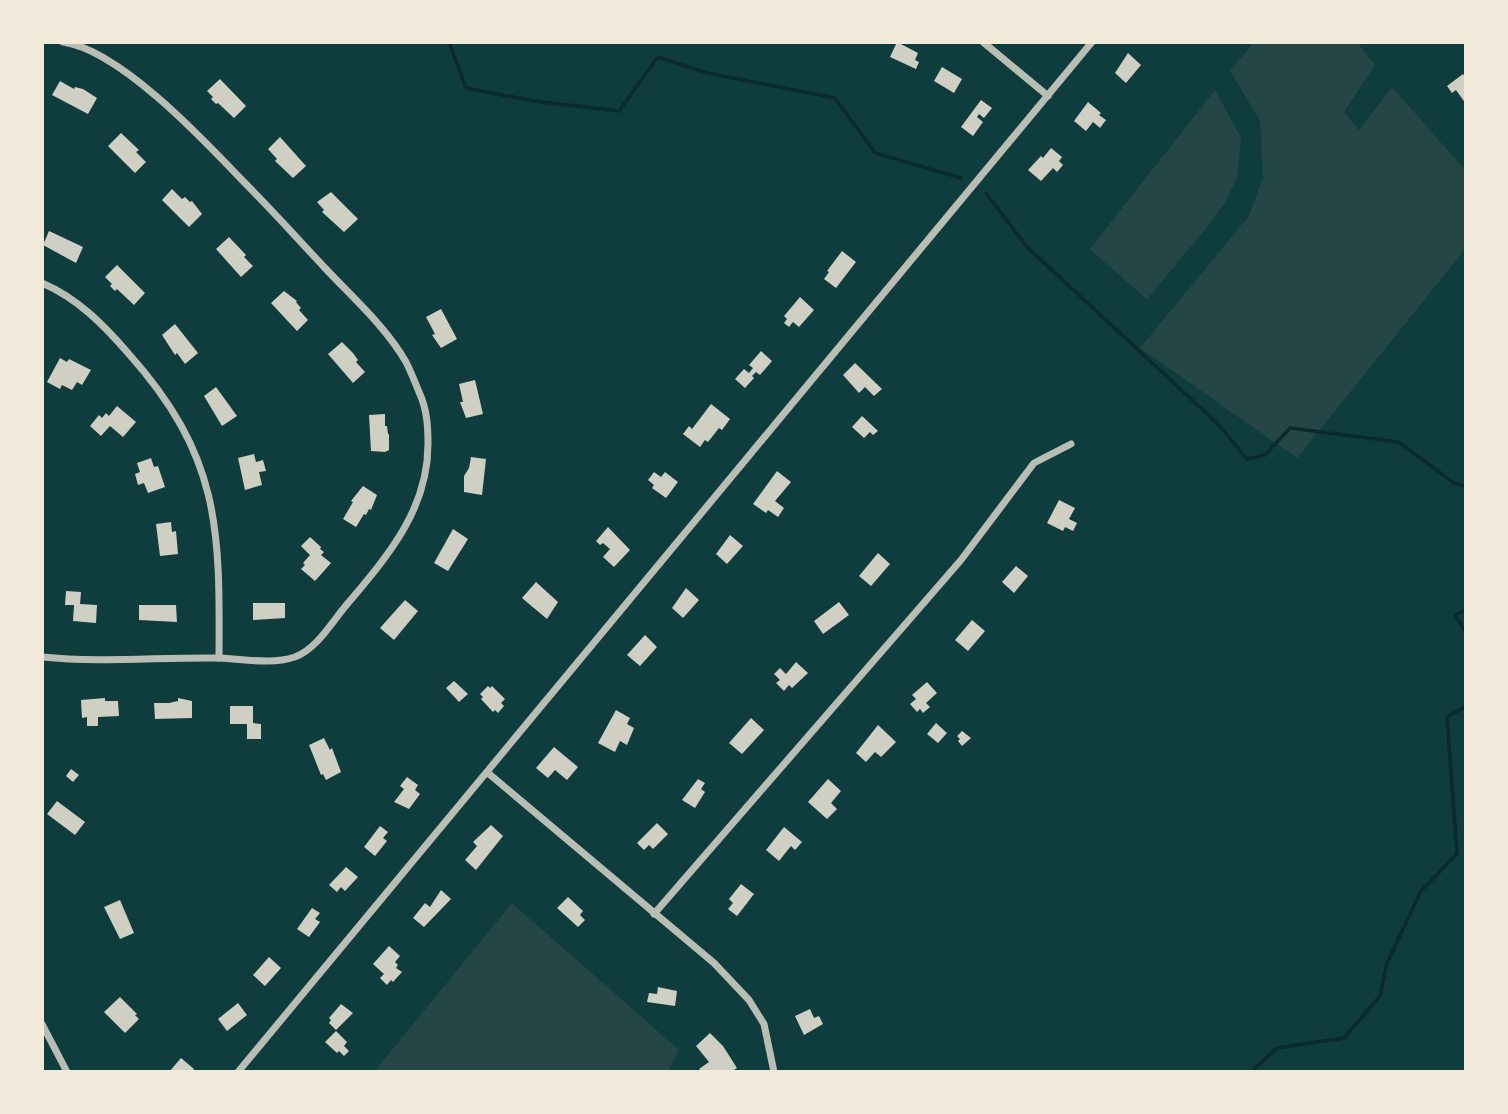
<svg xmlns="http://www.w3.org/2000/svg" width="1508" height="1114" font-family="'DejaVu Sans',sans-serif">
	<rect width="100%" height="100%" fill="#0f3d3e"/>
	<g fill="#244646">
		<polygon points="1254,42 1357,42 1375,65 1344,112 1359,130 1392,87 1466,171 1466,248 1297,458 1140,348 1249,216 1263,177 1260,121 1230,71"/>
		<polygon points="1215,90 1241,138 1237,178 1224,204 1212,221 1147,299 1090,249"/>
		<polygon points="512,903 679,1050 668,1072 374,1072"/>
	</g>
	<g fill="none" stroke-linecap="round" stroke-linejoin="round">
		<g stroke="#0a2a2b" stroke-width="3.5">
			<polyline points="449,42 466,88 534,101 619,111 658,57 707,73 835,98 875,153 961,178"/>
			<polyline points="986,193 1027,247 1217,423 1247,459 1265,455 1290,428 1399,442 1454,483 1466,486"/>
			<polyline points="1466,610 1455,615 1466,633"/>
			<polyline points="1251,1072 1277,1048 1344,1038 1380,996 1387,963 1421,891 1457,854 1447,717 1466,706"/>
		</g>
	</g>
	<g fill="#cfcfc3">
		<polygon points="897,42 918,53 915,60 919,62 916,69 890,57"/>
		<polygon points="1128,53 1141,65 1126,83 1115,73"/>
		<polygon points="942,67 962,79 954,93 934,81"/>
		<polygon points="1463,74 1466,78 1466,104 1456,90 1452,93 1447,86"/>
		<polygon points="220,79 246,106 234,118 218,103 216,104 211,99 213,97 207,91"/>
		<polygon points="60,81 74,89 75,87 83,89 97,98 88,114 52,95"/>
		<polygon points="981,100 992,108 984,118 979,114 977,117 983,122 973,136 961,127"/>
		<polygon points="1088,102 1101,113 1099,115 1106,120 1100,128 1093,122 1086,131 1074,121"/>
		<polygon points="121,133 139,150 136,152 146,162 135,173 108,146"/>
		<polygon points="280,137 306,166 293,178 275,161 277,159 268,149"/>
		<polygon points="1051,148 1062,157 1059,161 1063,165 1057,172 1053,168 1041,181 1028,170 1041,156 1043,158"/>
		<polygon points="172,189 182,199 185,197 190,202 192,201 202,214 189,227 162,200"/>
		<polygon points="331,192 358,219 344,232 322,212 324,210 317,202"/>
		<polygon points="49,231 83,247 76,263 43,245"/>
		<polygon points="229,237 246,255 244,257 253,266 241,277 216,249"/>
		<polygon points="842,251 856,262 836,288 824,279 829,272 827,271"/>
		<polygon points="117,265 145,293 134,305 117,289 115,291 110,286 112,284 105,277"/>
		<polygon points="284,291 297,301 296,302 301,308 299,310 308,320 297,331 271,303"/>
		<polygon points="800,297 814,310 799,327 793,322 789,327 784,323 787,319 784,316"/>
		<polygon points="441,309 457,339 441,348 432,335 435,334 426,317"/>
		<polygon points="175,324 198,353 185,364 177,353 175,355 162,335"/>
		<polygon points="342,342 353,353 358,360 356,362 365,372 353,383 328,354"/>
		<polygon points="761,351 772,361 760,375 756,372 752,376 754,378 745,388 735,379 744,369 749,373 753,368 749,365"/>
		<polygon points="60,358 67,362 69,359 91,370 82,385 77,382 72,390 62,385 60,389 47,382"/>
		<polygon points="855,363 882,389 874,396 865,387 859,393 843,375"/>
		<polygon points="475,380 483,414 466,418 460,402 463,402 459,384"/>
		<polygon points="216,387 237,416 222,426 204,396"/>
		<polygon points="711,404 730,419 722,430 719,428 708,442 705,440 700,447 683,434 689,426 692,429"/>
		<polygon points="117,406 136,422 123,437 110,426 101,436 90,426 99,415 102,418 106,413 109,416"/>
		<polygon points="385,414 385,426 387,426 388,434 389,434 389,450 385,452 371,451 369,415"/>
		<polygon points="862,416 878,431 873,435 870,432 864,438 852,427"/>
		<polygon points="254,454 256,462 263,460 266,471 259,472 262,485 245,490 238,458"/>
		<polygon points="471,457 486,459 482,495 464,492 464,476 469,468"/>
		<polygon points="151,458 154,467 158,466 165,487 148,493 144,483 138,485 135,474 140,472 137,463"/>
		<polygon points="777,471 791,482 775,501 784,508 778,517 768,510 766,513 753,504"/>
		<polygon points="654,472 661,477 665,472 678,482 666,498 652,488 654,485 648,480"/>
		<polygon points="363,486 377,495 371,510 369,509 366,515 364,514 356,527 343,519 353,502 351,501"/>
		<polygon points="1059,500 1075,508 1069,519 1077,523 1073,531 1065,527 1063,531 1047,523"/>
		<polygon points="171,522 172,532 176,531 178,554 160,556 156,524"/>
		<polygon points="608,527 630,550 614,567 603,557 610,549 603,543 600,545 596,541"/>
		<polygon points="453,529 468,539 448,571 434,563"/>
		<polygon points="730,535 743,546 727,564 716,554"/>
		<polygon points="310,537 321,547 320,549 324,552 321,555 331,563 315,581 301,569 305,565 303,563 310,555 301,546"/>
		<polygon points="878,553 890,564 871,586 859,576"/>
		<polygon points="1016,566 1028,576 1014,593 1002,582"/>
		<polygon points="536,582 558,602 547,619 522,598"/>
		<polygon points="686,588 699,600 683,618 672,608"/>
		<polygon points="66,591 81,592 80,604 97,605 96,623 73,621 74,605 65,605"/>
		<polygon points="405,600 418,611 394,640 380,628"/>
		<polygon points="839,602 849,615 823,634 814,621"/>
		<polygon points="253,603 285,603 285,618 253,620"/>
		<polygon points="139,605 176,605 177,622 139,620"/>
		<polygon points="972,620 985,631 968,651 955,640"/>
		<polygon points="645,635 657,647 640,666 627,655"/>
		<polygon points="796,662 808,673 792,688 789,685 784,691 776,683 780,680 774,674 780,668 786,674"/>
		<polygon points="454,681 468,694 459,702 446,688"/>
		<polygon points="927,682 937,693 926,703 930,707 923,713 920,709 917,712 910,704 916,699 912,695"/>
		<polygon points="488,686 490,688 492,686 505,699 501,703 504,706 498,713 495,710 493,712 481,699 483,697 480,694"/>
		<polygon points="105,698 105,701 118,701 119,716 98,717 98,726 87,726 87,717 82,718 81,700"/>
		<polygon points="178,698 192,701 192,718 155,719 154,703 169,703 178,701"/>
		<polygon points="230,706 253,706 253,723 261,724 261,739 247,739 247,724 230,724"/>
		<polygon points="616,710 630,718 627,724 634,728 627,745 620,741 615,752 598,743"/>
		<polygon points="751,718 764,730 742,754 729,743"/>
		<polygon points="936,723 947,733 938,743 927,734"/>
		<polygon points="878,725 896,742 881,757 875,752 866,762 856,753"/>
		<polygon points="962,731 971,738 962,746 958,741 960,739 957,736"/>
		<polygon points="324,738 330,750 332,748 341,772 326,780 323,774 321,775 309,745"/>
		<polygon points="554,747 578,767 567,780 555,770 548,778 536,768"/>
		<polygon points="71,769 79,775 73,782 66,776"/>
		<polygon points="407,777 418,785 415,790 420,794 409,809 394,802 404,789 400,786"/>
		<polygon points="698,779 705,783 701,789 705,792 695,808 682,800"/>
		<polygon points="828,779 841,791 831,803 837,809 827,819 808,802"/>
		<polygon points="57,801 85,822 75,835 47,814"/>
		<polygon points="657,823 668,834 653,849 649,845 644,850 637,843"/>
		<polygon points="491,825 503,836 476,870 465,860 477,846 473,842"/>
		<polygon points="380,826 388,832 383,838 387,841 375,856 364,847"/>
		<polygon points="784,827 802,842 795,850 791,846 779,861 766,850"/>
		<polygon points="346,867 358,877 345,891 341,887 337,892 329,885"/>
		<polygon points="741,884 754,894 737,916 728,909 733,903 729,899"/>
		<polygon points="441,890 451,899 424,927 413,918 425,903 430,907"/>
		<polygon points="568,897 583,911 580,915 585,920 578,927 557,908"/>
		<polygon points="120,900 134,933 120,939 104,907"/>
		<polygon points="312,908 320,913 315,919 320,922 309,937 297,929"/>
		<polygon points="389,946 400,956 395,962 398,965 396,968 402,972 393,982 391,980 387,985 380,978 384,974 373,964"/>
		<polygon points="269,957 281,968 265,986 253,975"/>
		<polygon points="658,987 677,991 675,1006 647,1002 649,993 657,994"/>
		<polygon points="120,997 137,1014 135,1015 139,1019 125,1033 104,1012"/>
		<polygon points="238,1003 247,1015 227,1031 218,1019"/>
		<polygon points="341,1004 353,1013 336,1030 329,1023 331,1020 329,1018"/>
		<polygon points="810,1009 814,1018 819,1016 823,1024 804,1035 795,1016"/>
		<polygon points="336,1031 347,1042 344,1046 349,1051 344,1056 339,1051 337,1053 325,1042"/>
		<polygon points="710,1033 723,1046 737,1068 731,1072 716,1072 714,1070 702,1072 699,1069 709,1062 696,1046"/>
		<polygon points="181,1058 194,1069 192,1072 169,1072"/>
	</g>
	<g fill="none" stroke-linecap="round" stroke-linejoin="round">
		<g stroke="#b8beb3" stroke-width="7">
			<polyline points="983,42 1048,96"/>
			<path d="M42,283C77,298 103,324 128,353C220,456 220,527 219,658"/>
			<path d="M42,657C101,663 160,657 220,658C244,659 271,665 295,657C316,649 330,625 344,608C385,559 428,512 428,444C428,426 427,409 419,392C415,382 411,372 406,362C386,327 353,298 325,268C297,238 269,207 240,178C201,137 119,50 63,42"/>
			<polyline points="488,773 714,963 749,1000 764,1024 774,1072"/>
			<polyline points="654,914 961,560 1034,463 1071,444"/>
			<polyline points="42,1024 67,1072"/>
			<polyline points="238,1072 1092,42"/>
		</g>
	</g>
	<rect width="1508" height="1114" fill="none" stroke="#f1e9da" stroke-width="88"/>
</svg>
